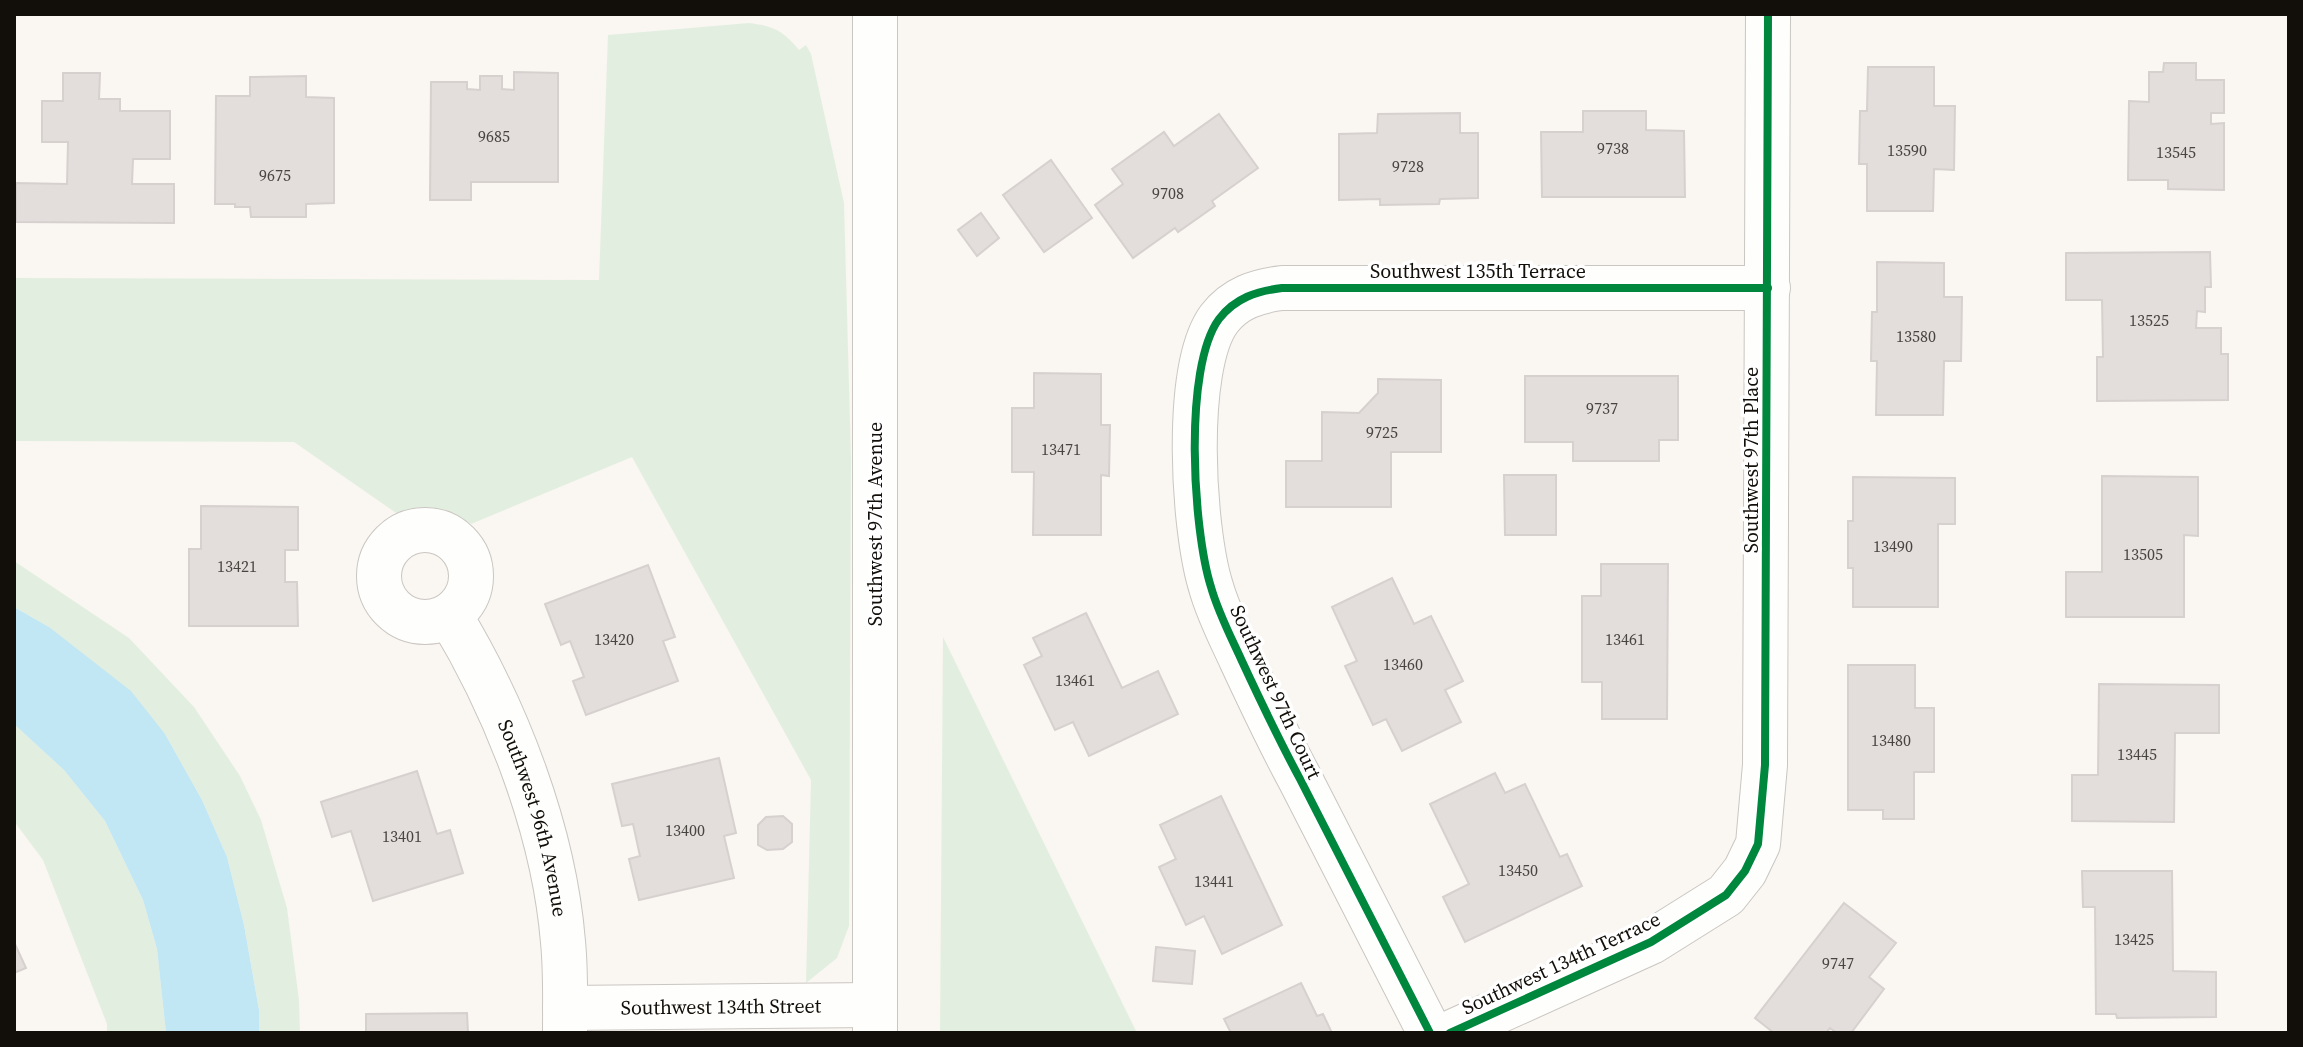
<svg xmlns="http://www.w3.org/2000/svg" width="2303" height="1047" font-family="'Source Serif 4',serif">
	<rect width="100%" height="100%" fill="#faf6f1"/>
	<g fill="#e2efe0">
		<path d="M749,23C774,26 783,31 799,50L806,45L811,54L844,203L851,458L849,926L837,958L806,983L811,780L632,457L471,524L430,509L399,515L294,442L14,441V278L599,280L608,35Z"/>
		<polygon points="14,561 129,638 194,707 240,776 261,820 287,908 299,1000 300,1033 259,1033 259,1010 244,925 227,857 202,800 165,734 49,627 14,607"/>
		<polygon points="943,637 1137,1033 940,1033"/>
		<polygon points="14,724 64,770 105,821 143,900 157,949 166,1033 107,1033 107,1024 43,860 14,821"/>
	</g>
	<polygon fill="#c1e6f4" points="14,607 49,627 131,691 165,734 202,800 227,857 244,925 259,1010 259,1033 166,1033 157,949 143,900 105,821 64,770 14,724"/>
	<g fill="#e3dddc" stroke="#d6d0cf" stroke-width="2">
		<polygon points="2164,63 2196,63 2196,80 2224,80 2224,113 2211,113 2211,124 2224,123 2224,190 2168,189 2168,180 2128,180 2129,101 2149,102 2149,72 2163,72"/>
		<polygon points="1868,67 1934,67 1934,106 1955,106 1954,170 1934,169 1933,211 1867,211 1867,164 1859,164 1860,111 1867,111"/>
		<polygon points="514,72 558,73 558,182 471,182 471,200 430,200 431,82 467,82 467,89 480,90 480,76 502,76 502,89 514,90"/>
		<polygon points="63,73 100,73 99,99 120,99 120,111 170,111 170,159 133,159 132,184 174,184 174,223 16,222 16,183 67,184 68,142 42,142 42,101 63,101"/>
		<polygon points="306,76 306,97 334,98 334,203 306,204 306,217 251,217 250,207 235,207 235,204 215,204 216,96 250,96 250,77"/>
		<polygon points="1583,111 1646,111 1646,130 1684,131 1685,197 1542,197 1541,132 1583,132"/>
		<polygon points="1460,113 1460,133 1478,133 1478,198 1440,199 1439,204 1380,205 1380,199 1339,200 1339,134 1377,133 1378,114"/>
		<polygon points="1219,114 1258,168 1212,201 1215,206 1178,232 1175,228 1133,258 1095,205 1123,184 1112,169 1164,132 1174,146"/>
		<polygon points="1051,160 1092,218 1044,252 1003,195"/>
		<polygon points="981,213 999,238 977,256 958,230"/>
		<polygon points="2210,252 2211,287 2205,287 2205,312 2197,311 2196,328 2221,328 2221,354 2228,354 2228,400 2097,401 2097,357 2103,357 2102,300 2066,300 2066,253"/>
		<polygon points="1877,262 1944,263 1944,297 1962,297 1961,361 1944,361 1943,415 1876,415 1877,361 1871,361 1872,312 1877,312"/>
		<polygon points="1034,373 1101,374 1101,425 1110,425 1109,476 1101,475 1101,535 1033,535 1034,472 1012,472 1012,408 1034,408"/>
		<polygon points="1525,376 1678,376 1678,440 1659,440 1659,461 1573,461 1573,442 1525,442"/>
		<polygon points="1378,379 1441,380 1441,452 1391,452 1391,507 1286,507 1286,461 1322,461 1322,412 1359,413 1378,393"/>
		<polygon points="1504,475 1556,475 1556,535 1505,535"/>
		<polygon points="2102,476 2198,477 2198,536 2184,535 2184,617 2066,617 2066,572 2102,572"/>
		<polygon points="1853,477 1955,478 1955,524 1938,524 1938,607 1853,607 1853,568 1848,568 1848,521 1853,521"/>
		<polygon points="201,506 298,507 298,550 285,550 285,582 297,582 298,626 189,626 189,549 201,549"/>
		<polygon points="1601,564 1668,564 1667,719 1602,719 1602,682 1582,682 1582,596 1601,596"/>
		<polygon points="648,565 675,637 663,641 678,681 586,715 573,681 584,677 570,641 561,645 545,604"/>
		<polygon points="1392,578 1414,624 1431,616 1463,681 1445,690 1461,722 1402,751 1386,719 1373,725 1345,666 1357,661 1332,607"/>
		<polygon points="1086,613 1122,688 1158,671 1178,714 1089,756 1073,722 1055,730 1024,665 1042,656 1033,638"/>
		<polygon points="1848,665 1915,665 1915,708 1934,708 1934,772 1914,772 1914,819 1883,819 1883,810 1848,810"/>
		<polygon points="2099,684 2219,685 2219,733 2175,733 2174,822 2072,821 2072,775 2098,775"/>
		<polygon points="719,758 736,833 724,836 734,878 639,900 629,859 640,856 633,824 622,826 612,784"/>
		<polygon points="417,771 437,834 450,830 463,873 373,901 351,831 332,837 321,802"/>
		<polygon points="1495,773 1505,793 1525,784 1560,857 1567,854 1582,886 1465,942 1443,897 1469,884 1430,804"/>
		<polygon points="1221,796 1282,925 1222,954 1204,916 1186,925 1159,867 1176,859 1160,825"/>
		<polygon points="783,816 792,824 792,842 783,849 767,850 758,845 758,825 766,817"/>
		<polygon points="2082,871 2172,871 2173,971 2216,972 2216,1017 2117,1018 2116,1014 2096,1014 2095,907 2083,907"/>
		<polygon points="1844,903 1896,943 1869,977 1884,989 1851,1033 1837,1033 1830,1028 1826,1033 1774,1033 1755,1018"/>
		<polygon points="14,942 26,968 14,973"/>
		<polygon points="1156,947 1195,951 1192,984 1153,981"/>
		<polygon points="1301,983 1317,1016 1323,1014 1332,1033 1231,1033 1224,1019"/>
		<polygon points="467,1013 468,1033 366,1033 366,1014"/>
	</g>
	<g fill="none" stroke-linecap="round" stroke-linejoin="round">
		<g stroke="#cac6c1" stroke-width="46">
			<g id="minor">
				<polyline points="875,14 875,1033"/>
				<circle cx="425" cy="576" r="46"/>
				<path id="s1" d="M450,616C507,710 554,831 563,942C566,972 565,1003 565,1033"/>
				<path id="s2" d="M565,1008L875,1005"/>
				<path d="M1430,1033C1387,948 1343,864 1300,779C1279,740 1260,700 1241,659C1230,635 1218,612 1211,587C1193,530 1183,368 1219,319C1235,298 1257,291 1282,288H1768"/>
				<polyline points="1450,1033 1651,942 1726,895 1745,871 1758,844 1765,765 1768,14"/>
			</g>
		</g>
		<use href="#minor" stroke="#fefefd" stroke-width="44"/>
		<g stroke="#fff" stroke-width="13">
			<g id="cycleway">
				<path d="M1430,1033C1387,948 1343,864 1300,779C1279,740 1260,700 1241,659C1230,635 1218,612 1211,587C1193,530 1183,368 1219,319C1235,298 1257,291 1282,288H1768"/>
				<polyline points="1450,1033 1651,942 1726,895 1745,871 1758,844 1765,765 1768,14"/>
			</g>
		</g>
		<use href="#cycleway" stroke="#00873e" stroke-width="8"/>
	</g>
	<g text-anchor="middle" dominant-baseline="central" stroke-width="7" stroke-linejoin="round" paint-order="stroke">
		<g font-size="16" fill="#484440">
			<text x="494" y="136">9685</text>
			<text x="1613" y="148">9738</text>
			<text x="1907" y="150">13590</text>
			<text x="2176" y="152">13545</text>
			<text x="1408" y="166">9728</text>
			<text x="275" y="175">9675</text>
			<text x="1168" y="193">9708</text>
			<text x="2149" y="320">13525</text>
			<text x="1916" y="336">13580</text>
			<text x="1602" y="408">9737</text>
			<text x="1382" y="432">9725</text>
			<text x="1061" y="449">13471</text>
			<text x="1893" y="546">13490</text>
			<text x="2143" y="554">13505</text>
			<text x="237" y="566">13421</text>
			<text x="614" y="639">13420</text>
			<text x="1625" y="639">13461</text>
			<text x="1403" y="664">13460</text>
			<text x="1075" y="680">13461</text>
			<text x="1891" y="740">13480</text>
			<text x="2137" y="754">13445</text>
			<text x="685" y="830">13400</text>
			<text x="402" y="836">13401</text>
			<text x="1518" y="870">13450</text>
			<text x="1214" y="881">13441</text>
			<text x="2134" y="939">13425</text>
			<text x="1838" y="963">9747</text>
		</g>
		<g font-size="20" fill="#120e09" stroke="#fff">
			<text x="1478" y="271">Southwest 135th Terrace</text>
			<text transform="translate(1751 460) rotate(-90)">Southwest 97th Place</text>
			<text transform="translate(875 524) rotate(-90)">Southwest 97th Avenue</text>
			<text transform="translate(1276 692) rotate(65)">Southwest 97th Court</text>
			<text stroke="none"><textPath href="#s1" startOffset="220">Southwest 96th Avenue</textPath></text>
			<text transform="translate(1561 963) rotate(-25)">Southwest 134th Terrace</text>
			<text stroke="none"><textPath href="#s2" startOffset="156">Southwest 134th Street</textPath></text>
		</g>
	</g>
	<rect width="2303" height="1047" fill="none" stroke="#120e09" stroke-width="32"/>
</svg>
